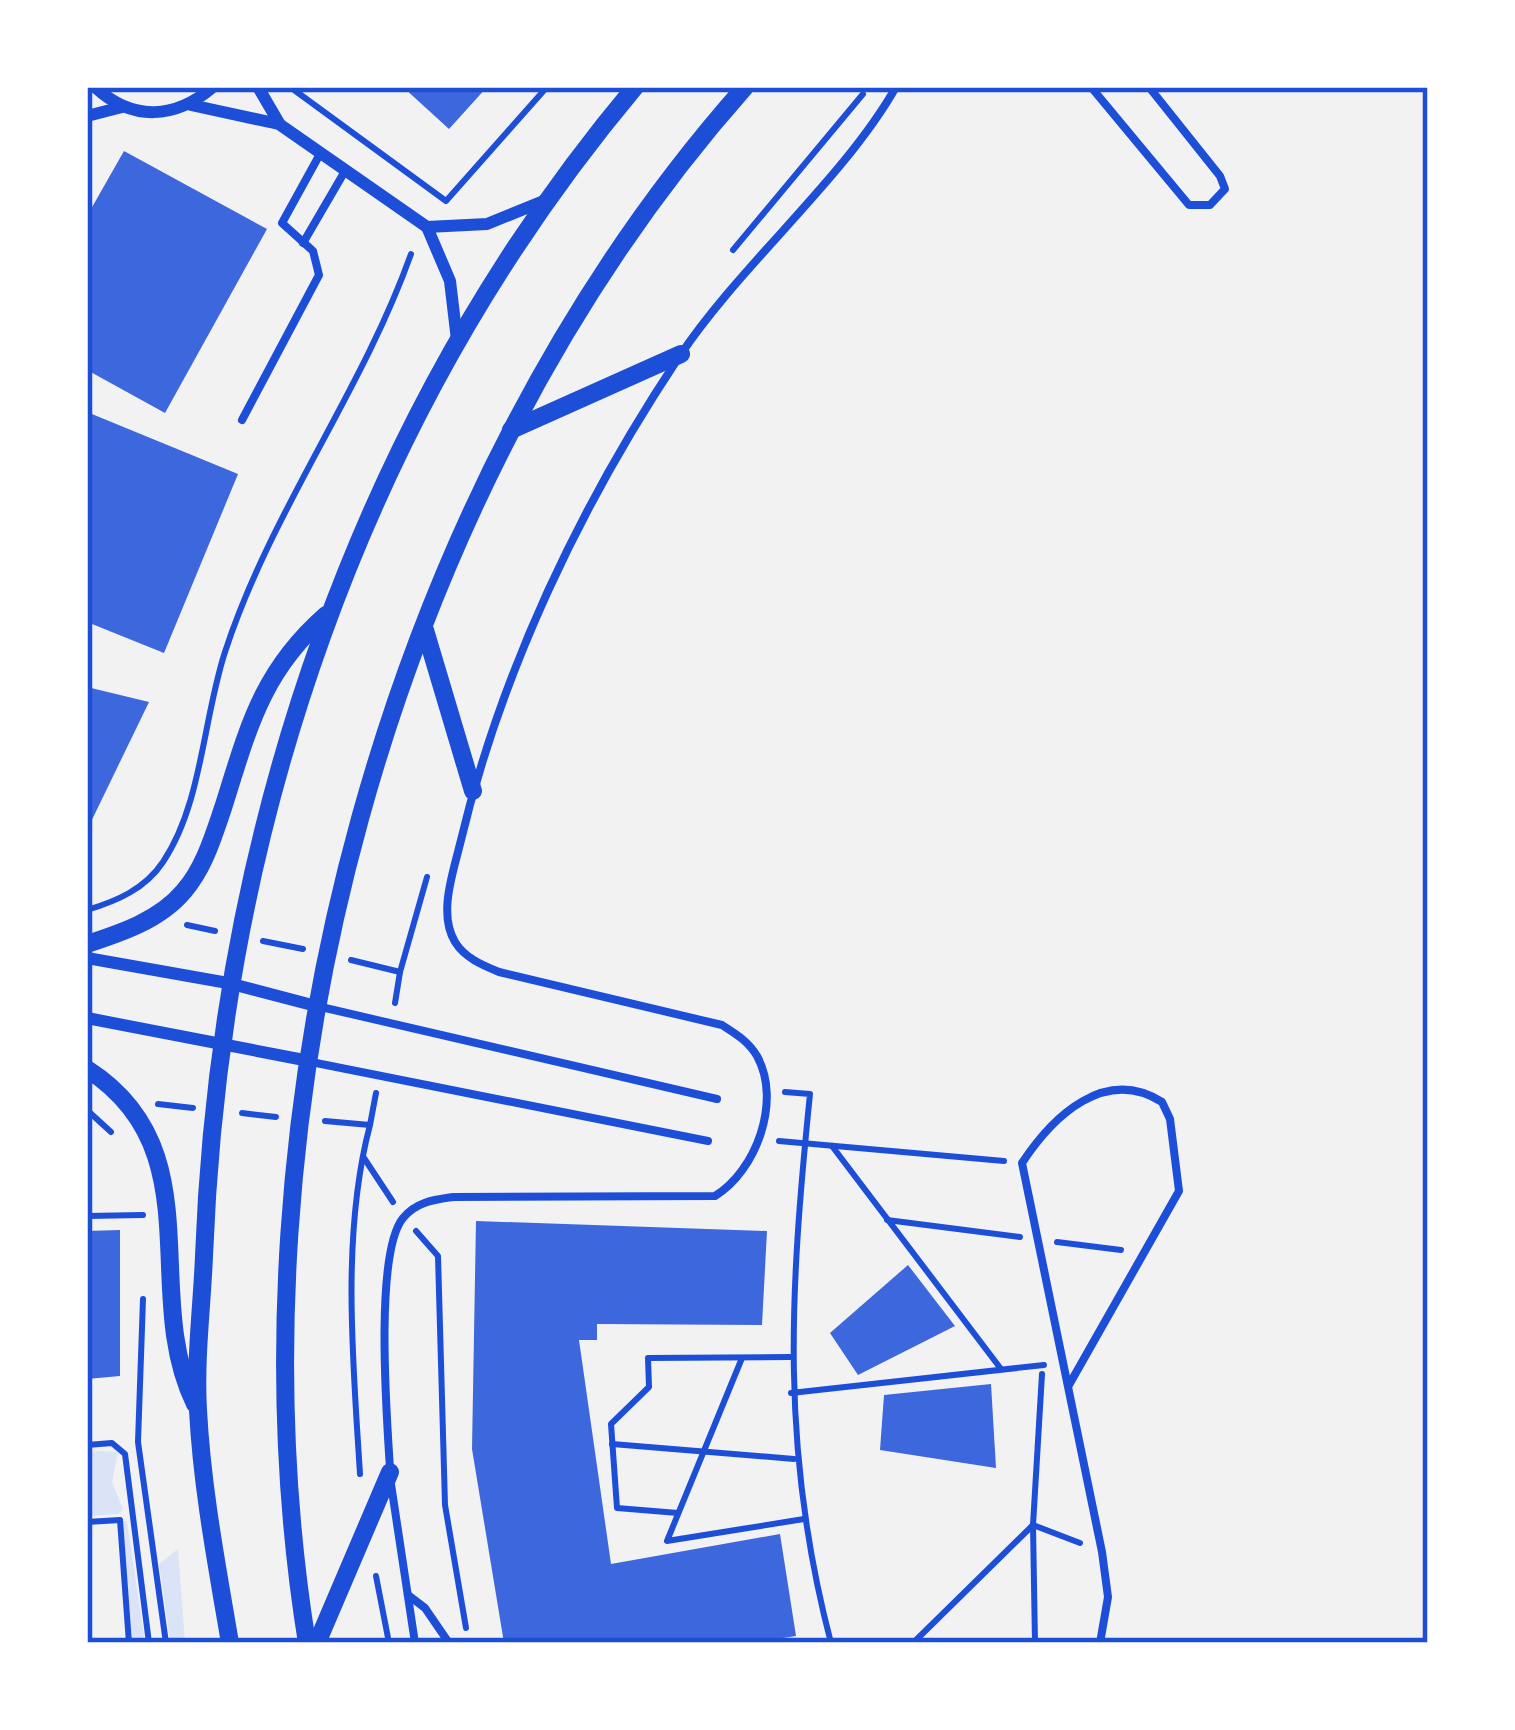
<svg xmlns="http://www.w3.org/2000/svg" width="1515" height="1730" font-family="Quicksand,sans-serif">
	<rect width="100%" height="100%" fill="#f2f2f2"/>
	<g fill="#dbe4f7">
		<polygon points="87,1450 118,1452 112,1482 123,1509 118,1514 87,1516"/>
		<polygon points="122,1521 127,1521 145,1643 132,1643"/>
		<polygon points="178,1549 185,1643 170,1641 159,1564"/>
	</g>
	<g fill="#3d67dc">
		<polygon points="403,87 487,87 449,129"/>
		<polygon points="124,151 267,229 165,413 87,370 87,216"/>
		<polygon points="87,412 238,474 164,653 87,622"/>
		<polygon points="87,687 149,702 87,830"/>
		<polygon points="476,1221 767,1231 762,1325 597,1324 597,1340 579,1340 611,1564 780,1534 796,1636 750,1643 504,1643 472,1449"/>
		<polygon points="120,1230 120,1376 87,1379 87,1231"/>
		<polygon points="908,1265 955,1326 858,1375 830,1333"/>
		<polygon points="991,1384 996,1468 880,1450 884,1395"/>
	</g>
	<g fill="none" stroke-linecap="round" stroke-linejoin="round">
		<g stroke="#1d4ed8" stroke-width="6">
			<polyline points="290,87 446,201 547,87"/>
			<polyline points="733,250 863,94"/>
			<path d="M87,910C117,901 145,889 163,862C202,804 203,719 225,652C271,511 362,392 411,254"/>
			<polyline points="187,925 215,931"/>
			<polyline points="263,941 303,949"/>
			<polyline points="351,960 400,972 395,1003"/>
			<polyline points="400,972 427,877"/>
			<path d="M785,1092L810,1094C790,1291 780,1449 831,1643"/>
			<polyline points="158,1104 193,1108"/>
			<polyline points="87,1110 111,1132"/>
			<polyline points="242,1113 276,1117"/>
			<polyline points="325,1121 370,1125 376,1093"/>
			<polyline points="779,1141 1004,1161"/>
			<polyline points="832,1146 1001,1369"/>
			<polyline points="364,1158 393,1202"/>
			<polyline points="87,1216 143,1215"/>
			<polyline points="887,1220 1020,1237"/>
			<polyline points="416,1231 438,1256 445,1505 466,1628"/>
			<polyline points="1057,1242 1121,1250"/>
			<polyline points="143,1299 138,1442 166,1643"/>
			<polyline points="742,1358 667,1541 804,1519"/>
			<polyline points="791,1393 1044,1365"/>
			<polyline points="612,1444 794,1459"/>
			<polyline points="87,1445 112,1443 125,1454 149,1643"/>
			<path d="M360,1474C353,1362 341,1234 370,1125"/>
			<polyline points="678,1513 617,1508 611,1424 649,1387 648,1358 790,1357"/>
			<polyline points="87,1522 120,1520 129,1643"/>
			<polyline points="376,1576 389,1643"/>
			<polyline points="913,1643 1033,1525 1080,1543"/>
			<polyline points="1035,1643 1033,1525 1042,1374"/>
		</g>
		<g stroke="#1d4ed8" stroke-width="8">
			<polyline points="1091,87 1189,205 1210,205 1225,189 1220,176 1149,87"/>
			<polyline points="303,243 345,171"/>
			<polyline points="242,420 319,275 313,251 282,223 320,154"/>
			<polyline points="321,1007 717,1099"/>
			<polyline points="311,1062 708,1141"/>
			<path d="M1069,1385L1179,1191L1170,1119L1162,1102C1105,1066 1053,1116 1022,1163L1102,1552L1108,1597L1100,1643"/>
			<path d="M390,1469C387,1420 374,1254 403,1218C416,1202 433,1200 453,1197L715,1196C756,1171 782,1101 757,1056C748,1041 736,1034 722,1025L499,972C482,965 465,958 455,942C438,914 453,873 460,844C501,671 581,504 679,357C741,264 843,180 896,87"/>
			<polyline points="391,1484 415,1643"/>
			<polyline points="408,1595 425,1608 449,1643"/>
		</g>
		<g stroke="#1d4ed8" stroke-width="12">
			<path d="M95,87C133,122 175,119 213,87"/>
			<polyline points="258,87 279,123"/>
			<polyline points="191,105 279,124 427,227 450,281 457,340"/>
			<polyline points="87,116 122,107"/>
			<polyline points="427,227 487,224 546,200"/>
			<polyline points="87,958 228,983 316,1006"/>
			<polyline points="87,1018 304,1060"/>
		</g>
		<g stroke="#1d4ed8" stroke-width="18">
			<polyline points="511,430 681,354"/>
			<polyline points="425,630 473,791"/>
			<path d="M87,944C121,933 160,920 184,891C204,868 213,837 223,808C248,729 261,672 326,615"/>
			<path d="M87,1069C214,1150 140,1292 195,1404"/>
			<path d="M230,1643C217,1566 202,1488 198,1410C195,1359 202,1306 204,1256C220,831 360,415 635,87"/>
			<path d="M307,1643C222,1115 388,489 745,87"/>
			<polyline points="317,1643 390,1472"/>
		</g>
	</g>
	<rect width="1515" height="1730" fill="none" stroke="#ffffff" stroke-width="180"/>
	<rect x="90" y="90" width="1335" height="1550" fill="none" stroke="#1d4ed8" stroke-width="4.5"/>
</svg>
